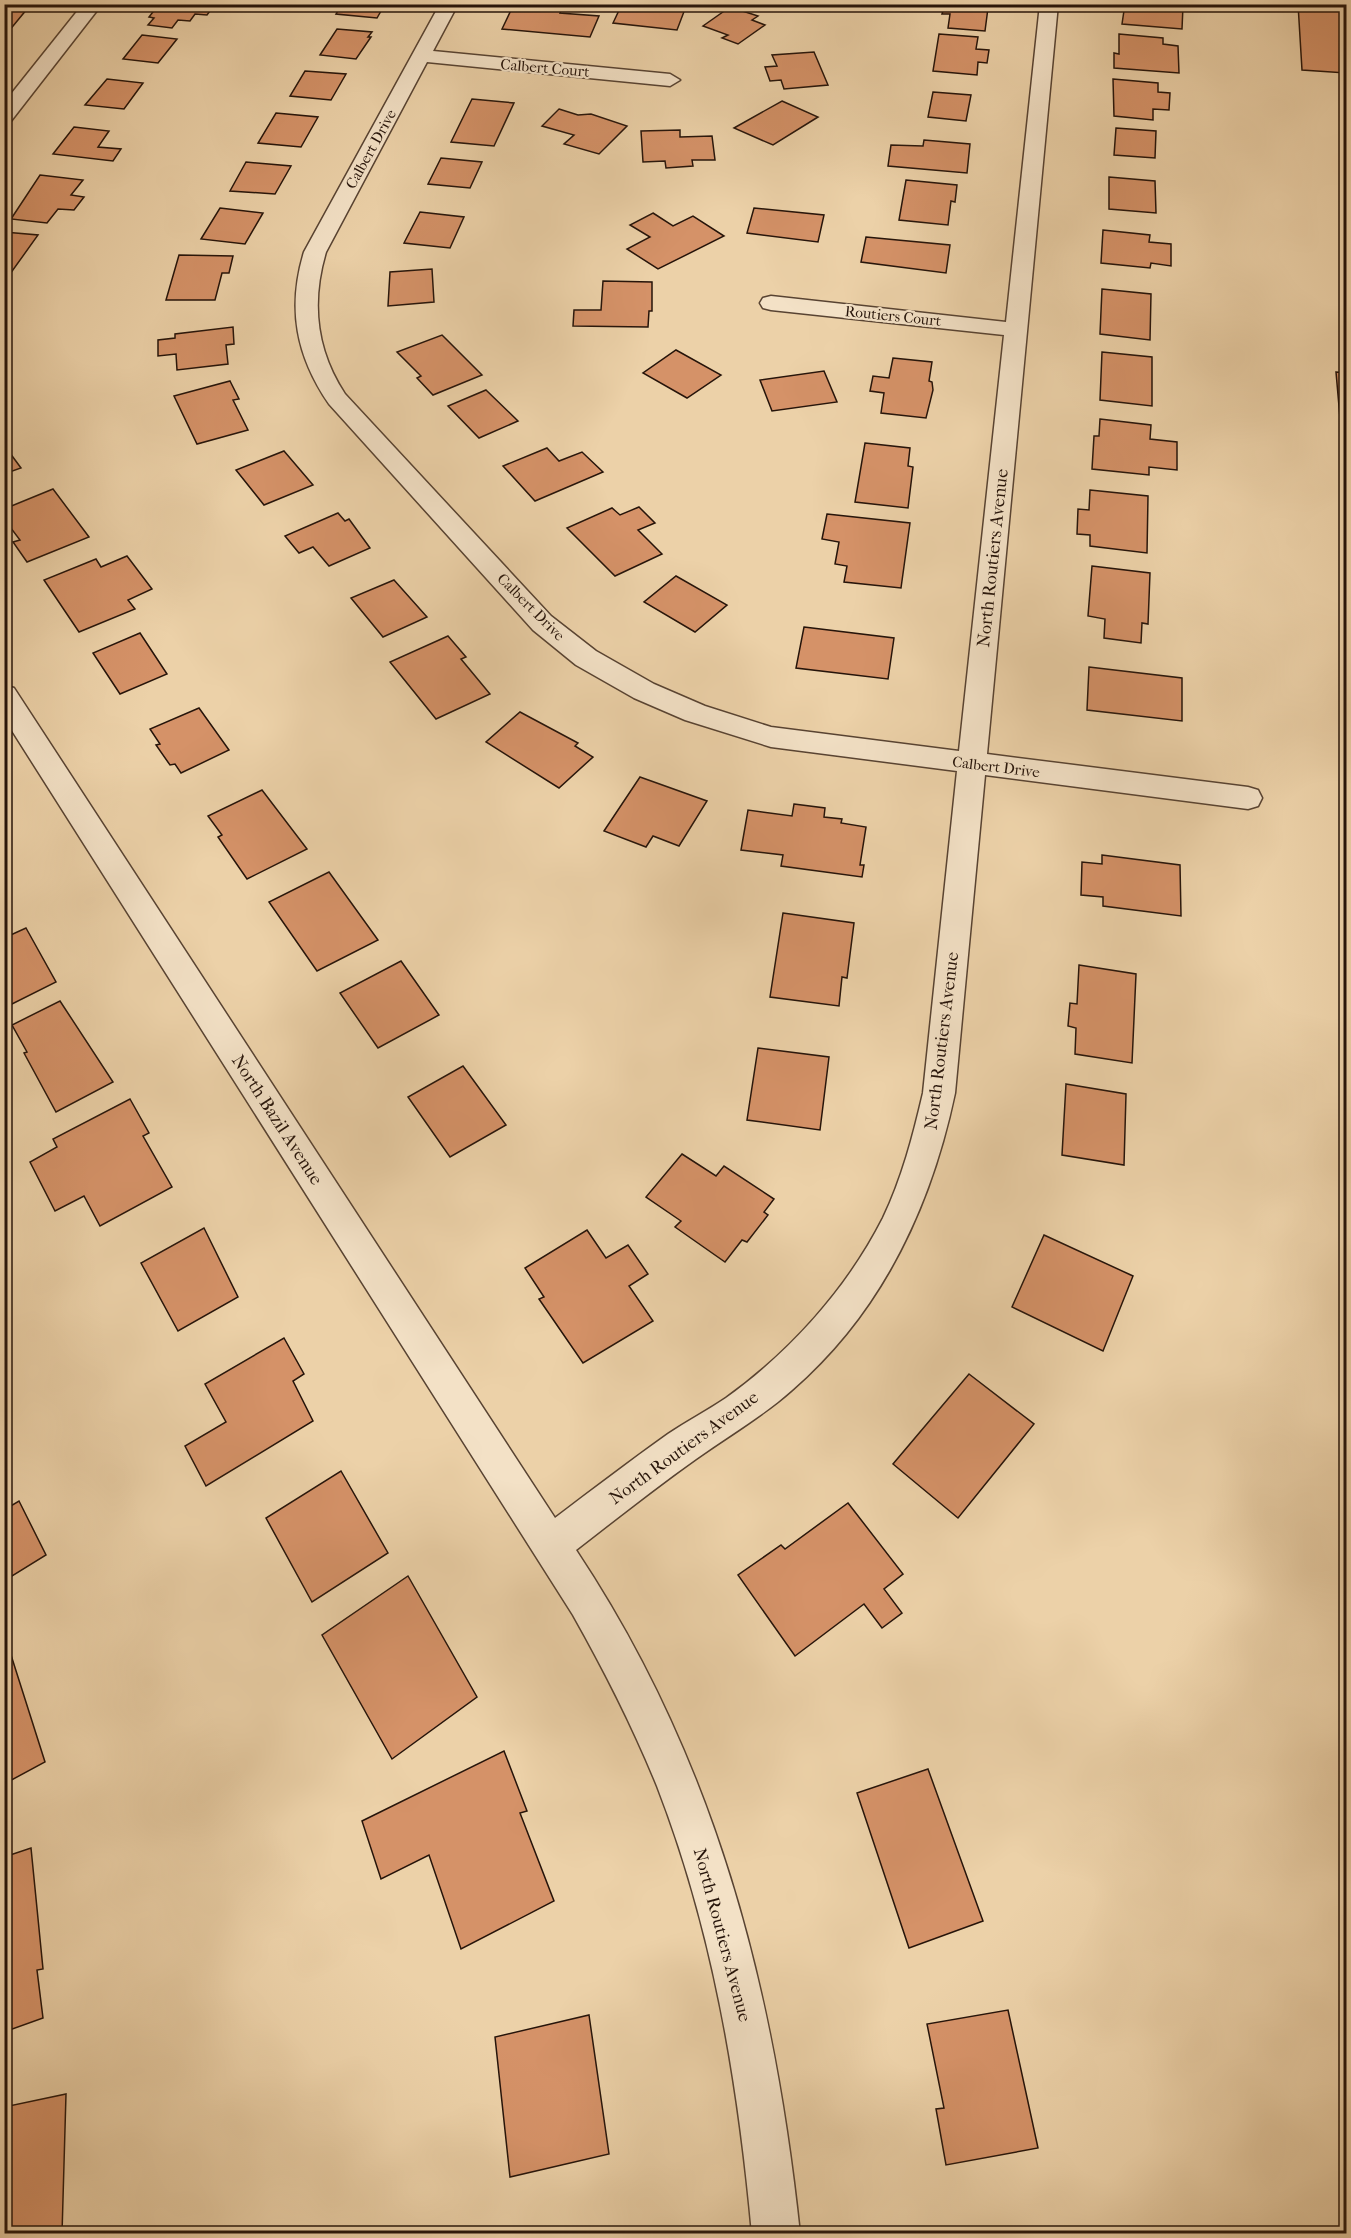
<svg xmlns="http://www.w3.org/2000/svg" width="1351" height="2238" font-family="'IM FELL French Canon',serif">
	<rect width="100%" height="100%" fill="#ecd1a8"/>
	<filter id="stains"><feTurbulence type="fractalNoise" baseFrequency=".00333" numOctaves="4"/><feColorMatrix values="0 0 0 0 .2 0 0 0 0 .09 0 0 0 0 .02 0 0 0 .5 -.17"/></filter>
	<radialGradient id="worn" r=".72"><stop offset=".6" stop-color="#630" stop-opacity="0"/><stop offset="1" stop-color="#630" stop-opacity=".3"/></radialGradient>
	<g fill="#d59268" stroke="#26140a" stroke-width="1.5">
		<polygon points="159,4 201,4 213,7 207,15 195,14 190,21 178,20 172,28 148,25 154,18 149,17"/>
		<polygon points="342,4 385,4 377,18 336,14"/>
		<polygon points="622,4 665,4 664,7 685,9 677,30 613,23"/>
		<polygon points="1125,4 1183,6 1182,29 1122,24"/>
		<polygon points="1298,4 1346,4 1346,73 1302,70"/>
		<polygon points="951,5 988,8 985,31 948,28 950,14 942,14 944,7 951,7"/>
		<polygon points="537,6 562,9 560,13 599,16 590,37 502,29 512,8 535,10"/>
		<polygon points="4,7 27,9 4,37"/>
		<polygon points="730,7 758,16 752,20 765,25 738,44 722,38 728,35 703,26"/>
		<polygon points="337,29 372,32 368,37 371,37 356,59 320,55"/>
		<polygon points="939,34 978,37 976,49 989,50 987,63 978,62 977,75 933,71"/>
		<polygon points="1119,34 1163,38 1163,44 1178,46 1179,73 1114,68 1114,53 1119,54"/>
		<polygon points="142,35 177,39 158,63 123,59"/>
		<polygon points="814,52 828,85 784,89 781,80 770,81 765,67 777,66 772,55"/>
		<polygon points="305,71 346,74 331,100 290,96"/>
		<polygon points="107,79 143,83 124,109 85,105"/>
		<polygon points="1113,79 1158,83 1158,92 1170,93 1169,110 1153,109 1153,120 1114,116"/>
		<polygon points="933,92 971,95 966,121 928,117"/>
		<polygon points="472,99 514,103 494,146 451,142"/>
		<polygon points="782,101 818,117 773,145 734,128"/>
		<polygon points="559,109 578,115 591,114 627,126 599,154 564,144 574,135 542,126"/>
		<polygon points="276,113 318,117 301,147 258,143"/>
		<polygon points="74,127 109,131 98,147 121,149 113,161 53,154"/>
		<polygon points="1116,128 1156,131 1155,158 1114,155"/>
		<polygon points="680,130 680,137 712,136 715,160 692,160 693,166 666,168 665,161 643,162 641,131"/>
		<polygon points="924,140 970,144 967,173 888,166 891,145 923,146"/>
		<polygon points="441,158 482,162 470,188 428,184"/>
		<polygon points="246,162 291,166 275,194 230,191"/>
		<polygon points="40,175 83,180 71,195 84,197 74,210 58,209 47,223 11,219"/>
		<polygon points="1109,177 1155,181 1156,213 1109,209"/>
		<polygon points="906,180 957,185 955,202 951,201 948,225 899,220"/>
		<polygon points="220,208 263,213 245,244 201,239"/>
		<polygon points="754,208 824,215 818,242 747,233"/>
		<polygon points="420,212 464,217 450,248 404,243"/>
		<polygon points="653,213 673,226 693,216 724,236 658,269 627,249 650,237 630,225"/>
		<polygon points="1103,230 1150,235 1149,242 1171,244 1171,266 1151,263 1150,268 1101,263"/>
		<polygon points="4,232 38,235 5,281 4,281"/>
		<polygon points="866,237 950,245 946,273 861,262"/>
		<polygon points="179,255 233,256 229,273 222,273 215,300 166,300"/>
		<polygon points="432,269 434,302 388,306 390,272"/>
		<polygon points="603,281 652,282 652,311 649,311 648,327 573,326 574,310 601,310"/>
		<polygon points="1102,289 1151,294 1150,340 1100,334"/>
		<polygon points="233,327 234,344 226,345 228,364 177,370 176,354 158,356 158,340 175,338 175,334"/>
		<polygon points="442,335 482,375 433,395 417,378 421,376 397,352"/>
		<polygon points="676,350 721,375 687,398 643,373"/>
		<polygon points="1102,352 1152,357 1152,406 1100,400"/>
		<polygon points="893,358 932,362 929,381 932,382 933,390 926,418 881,413 884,393 870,391 873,376 889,378"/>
		<polygon points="824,371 837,402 772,411 760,380"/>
		<polygon points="1336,372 1346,373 1346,486"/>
		<polygon points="230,381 239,399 233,400 248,430 197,444 174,396"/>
		<polygon points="486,390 518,421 479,438 448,406"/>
		<polygon points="1100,419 1151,425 1150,439 1177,442 1177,470 1149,467 1149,475 1092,469 1094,436 1099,436"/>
		<polygon points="865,443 910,448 908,466 913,467 908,508 855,502"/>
		<polygon points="4,445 21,468 4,474"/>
		<polygon points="547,448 559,461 582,452 603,472 535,501 503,466"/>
		<polygon points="284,451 313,485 264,505 236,470"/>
		<polygon points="53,489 89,537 27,562 13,542 20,540 4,519 4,509"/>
		<polygon points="1090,490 1148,496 1147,553 1090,546 1090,535 1077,534 1078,509 1089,510"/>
		<polygon points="639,507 655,523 638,530 662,554 615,576 567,528 612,508 620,515"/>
		<polygon points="338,513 345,521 349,519 370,548 329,566 313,547 299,553 285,536"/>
		<polygon points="827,514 910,523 901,588 844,582 847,566 835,564 839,542 822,539"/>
		<polygon points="127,556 152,589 128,600 135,609 79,632 44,580 96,559 101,567"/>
		<polygon points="1092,566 1150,573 1148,624 1142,623 1141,643 1104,638 1105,619 1088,616"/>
		<polygon points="676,576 727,605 695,632 644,602"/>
		<polygon points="394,580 427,617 383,637 351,598"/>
		<polygon points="804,627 894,638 888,679 796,668"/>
		<polygon points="140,633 167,674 120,694 93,653"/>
		<polygon points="448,636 466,657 461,659 490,694 436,719 390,662"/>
		<polygon points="1089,667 1182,678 1182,721 1087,710"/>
		<polygon points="199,708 229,750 181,773 175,764 170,765 156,745 160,744 150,729"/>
		<polygon points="520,712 578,743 575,746 593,757 559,788 486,742"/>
		<polygon points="640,777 707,801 679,846 653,836 646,847 604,831"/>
		<polygon points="262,790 307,849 247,879 218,837 222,835 208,816"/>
		<polygon points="794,804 825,808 824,817 842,819 841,823 866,827 860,865 864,865 862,877 781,866 783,855 741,850 748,810 792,816"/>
		<polygon points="1102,855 1180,865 1181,916 1103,906 1103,897 1081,895 1082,862 1102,864"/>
		<polygon points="329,872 378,940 317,971 269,902"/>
		<polygon points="783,913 854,923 847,978 842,977 839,1006 770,997"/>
		<polygon points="26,928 56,982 4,1008 4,938"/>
		<polygon points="401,961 439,1015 378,1048 340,993"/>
		<polygon points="1079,965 1136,974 1132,1063 1075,1054 1076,1028 1068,1026 1070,1003 1077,1004"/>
		<polygon points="60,1001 113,1082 56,1112 24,1053 27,1052 12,1025"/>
		<polygon points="758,1048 829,1057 820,1130 747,1120"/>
		<polygon points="463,1066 506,1125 450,1157 408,1097"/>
		<polygon points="1066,1084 1126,1094 1124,1165 1062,1155"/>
		<polygon points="130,1099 149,1133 143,1136 172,1187 100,1226 84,1196 55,1211 30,1162 57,1147 53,1139"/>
		<polygon points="682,1154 716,1176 724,1166 774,1199 764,1212 768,1215 747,1242 742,1240 725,1262 675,1227 681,1221 646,1197"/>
		<polygon points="204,1228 238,1297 178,1331 141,1263"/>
		<polygon points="587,1230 606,1258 628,1245 648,1274 629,1286 653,1321 583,1363 539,1299 544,1297 525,1268"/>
		<polygon points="1044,1235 1133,1276 1103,1351 1012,1307"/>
		<polygon points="284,1338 304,1374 293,1381 313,1421 206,1486 185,1446 226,1422 205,1384"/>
		<polygon points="969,1374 1034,1424 958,1518 893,1464"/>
		<polygon points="341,1471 388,1553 312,1602 266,1518"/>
		<polygon points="19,1501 46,1555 4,1581 4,1510"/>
		<polygon points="848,1503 903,1574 884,1589 902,1613 882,1628 864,1604 795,1656 738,1575 781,1545 785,1549"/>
		<polygon points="408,1576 477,1697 392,1759 322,1635"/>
		<polygon points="4,1633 45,1762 4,1784"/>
		<polygon points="504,1751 527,1811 520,1813 554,1901 461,1949 429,1855 381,1879 362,1821"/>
		<polygon points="928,1769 983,1921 909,1948 857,1793"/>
		<polygon points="31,1848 43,1969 37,1970 43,2018 4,2032 4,1857"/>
		<polygon points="1008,2010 1038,2148 946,2165 936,2109 944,2108 927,2024"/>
		<polygon points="589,2015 609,2154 510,2177 495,2037"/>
		<polygon points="66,2094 62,2234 4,2234 4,2107"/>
	</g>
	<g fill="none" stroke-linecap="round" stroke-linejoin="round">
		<g stroke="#584332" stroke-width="3">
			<g id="minor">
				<polygon points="83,4 102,4 11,121 4,123 4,103"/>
				<path d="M440,4H458L433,51L670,74L680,80L670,86L427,62L326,252C311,302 316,350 345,394L551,616L596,651L654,684L705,706L771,727L959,751L1004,335L771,310L763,308L760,303L763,298L771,296L1006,322L1040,4H1058L987,754L1248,787L1258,790L1262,798L1258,806L1248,809L985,775L955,1093C931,1207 881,1313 792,1390C762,1417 728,1436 696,1459C655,1488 616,1519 576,1550C715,1759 774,1987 800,2234H752C738,2081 713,1930 657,1786C633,1727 604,1670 573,1615L4,718V685L14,688L555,1518C592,1490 630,1461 668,1434C687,1421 707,1411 726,1398C790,1352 847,1289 883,1218C902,1178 913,1136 923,1093L957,771L771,747L685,720L634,698L576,665L533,630L329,404C296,356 287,308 304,252Z"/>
			</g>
		</g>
		<use href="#minor" fill="#f3e1c6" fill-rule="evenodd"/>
	</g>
	<g text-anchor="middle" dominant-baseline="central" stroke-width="4.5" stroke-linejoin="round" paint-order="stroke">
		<g font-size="15" fill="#26140a" stroke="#f3e1c6">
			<text transform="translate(545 68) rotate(5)">Calbert Court</text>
			<text transform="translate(371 149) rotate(-61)">Calbert Drive</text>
			<text transform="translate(893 316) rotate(6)">Routiers Court</text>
			<text transform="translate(531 607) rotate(45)">Calbert Drive</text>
			<text transform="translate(996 767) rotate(7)">Calbert Drive</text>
		</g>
		<g font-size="18" fill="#26140a" stroke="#f3e1c6">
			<text transform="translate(993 558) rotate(-84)">North Routiers Avenue</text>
			<text transform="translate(942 1041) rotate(-83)">North Routiers Avenue</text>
			<text transform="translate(277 1120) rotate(57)">North Bazil Avenue</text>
			<text transform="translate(684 1448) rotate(-36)">North Routiers Avenue</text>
			<text transform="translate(722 1935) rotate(75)">North Routiers Avenue</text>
		</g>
	</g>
	<rect width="1351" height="2238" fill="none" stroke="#ecd1a8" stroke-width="24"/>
	<rect x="6" y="6" width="1339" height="2226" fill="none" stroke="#26140a" stroke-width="3"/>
	<rect x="12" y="12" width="1327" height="2214" fill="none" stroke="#26140a" stroke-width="1.5"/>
	<rect width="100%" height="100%" filter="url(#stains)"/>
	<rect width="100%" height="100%" fill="url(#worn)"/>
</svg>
